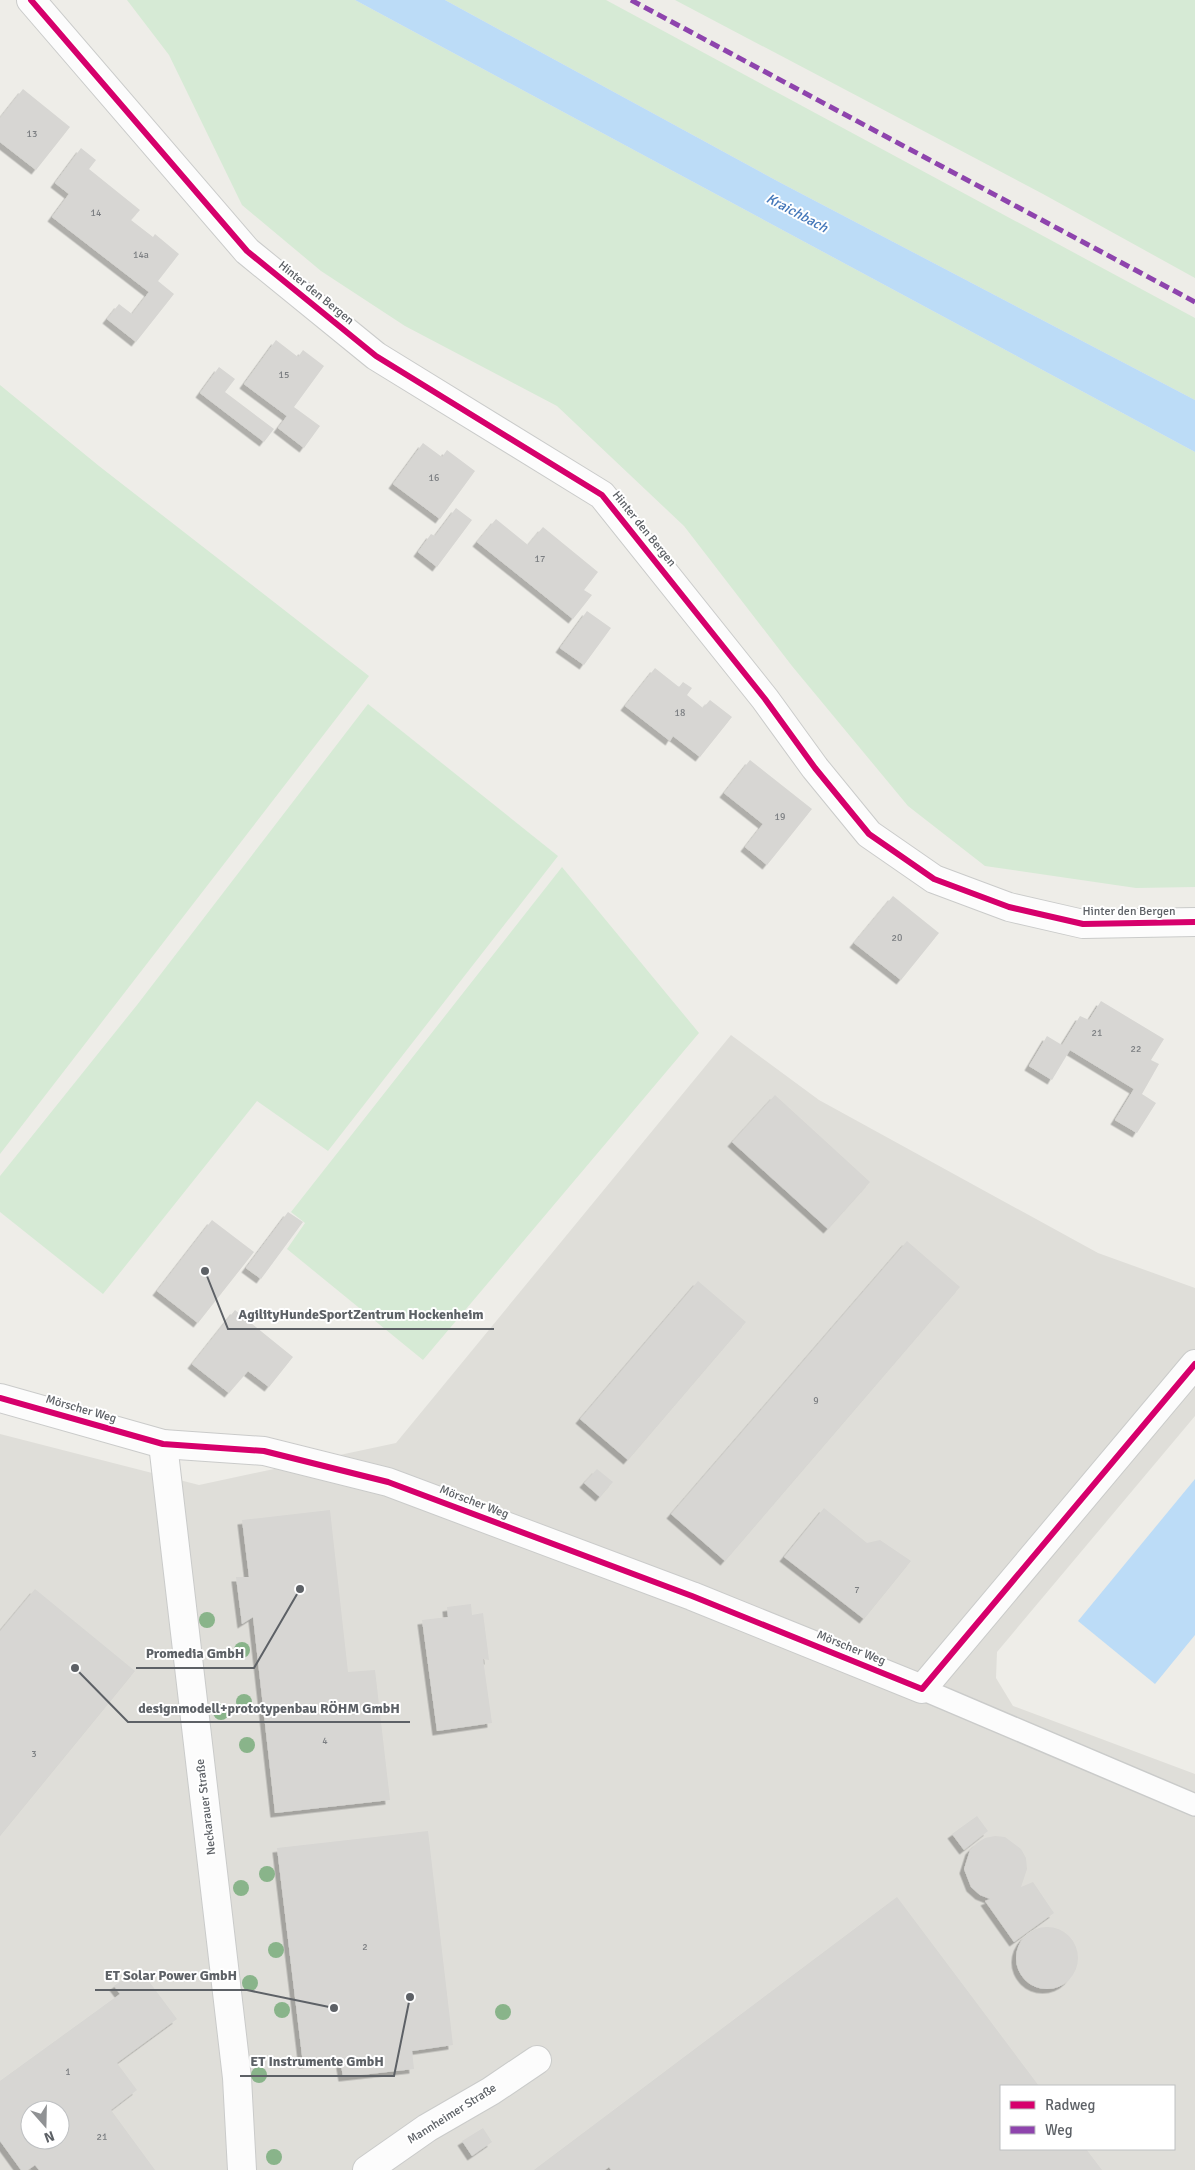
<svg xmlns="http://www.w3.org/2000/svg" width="1195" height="2170" font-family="Signika,sans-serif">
	<defs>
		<filter id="shadow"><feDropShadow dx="-4.5" dy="4.5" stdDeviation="0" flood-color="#0004"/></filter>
	</defs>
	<rect width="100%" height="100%" fill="#eeede8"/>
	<path fill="#dfded9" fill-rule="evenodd" d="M731,1035L819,1100L1098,1253L1195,1288V1416L997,1652L996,1678L1013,1706L1195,1774V2170H0V1434L199,1485L396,1443ZM1001,2086H1174V2149H1001ZM30,2110H60V2140H30Z"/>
	<g fill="#d6ead5">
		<polygon points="127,0 355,0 1195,452 1195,887 1136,888 985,866 908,806 792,666 684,526 557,406 405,326 321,271 242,205 169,55"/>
		<polygon points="445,0 606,0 1195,318 1195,400 781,183"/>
		<polygon points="675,0 1195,0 1195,278 1043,194"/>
		<polygon points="0,385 99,466 369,676 0,1154"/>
		<polygon points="368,704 558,856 328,1151 257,1101 103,1294 0,1212 0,1176 137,1005"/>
		<polygon points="562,867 699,1033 423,1360 287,1249 305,1223 291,1212"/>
	</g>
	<g fill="#bcdcf7">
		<polygon points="355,0 445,0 781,183 1195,400 1195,452"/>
		<polygon points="1195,1479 1195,1635 1155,1684 1078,1621"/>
	</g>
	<g fill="#d7d6d3" fill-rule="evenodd" filter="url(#shadow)">
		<polygon points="23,89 70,127 36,170 0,142 0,118"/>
		<polygon points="81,148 96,160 89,169 140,210 131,220 153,237 155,234 179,254 158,281 174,294 136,342 107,319 119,304 132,314 149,292 52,217 69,194 55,183"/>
		<polygon points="276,340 298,357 303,350 324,366 294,407 320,426 304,448 278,428 287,416 244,384"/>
		<polygon points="219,367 235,379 225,392 274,429 264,442 200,393"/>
		<polygon points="423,443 442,457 447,450 475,471 440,519 393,484"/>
		<polygon points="456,508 472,520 437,567 418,552 431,534 435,536"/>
		<polygon points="496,519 528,545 543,527 598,572 584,590 592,595 573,619 477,542"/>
		<polygon points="587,611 611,628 584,665 560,648"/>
		<polygon points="655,668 679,687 683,682 692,688 687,695 703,708 710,700 732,717 700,757 673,736 670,741 625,706"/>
		<polygon points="750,760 812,809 767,865 745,847 763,824 724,793"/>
		<polygon points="893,896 939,933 901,980 854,943"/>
		<polygon points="1101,1001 1164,1039 1151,1060 1159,1064 1142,1094 1156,1103 1137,1133 1115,1120 1134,1089 1070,1050 1052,1080 1029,1066 1047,1036 1062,1045 1080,1016 1089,1020"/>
		<polygon points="775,1095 870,1182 828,1229 732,1142"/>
		<polygon points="288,1212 303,1222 261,1279 246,1268"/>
		<polygon points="212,1220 254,1252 198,1323 157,1291"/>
		<polygon points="907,1241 960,1287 725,1561 671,1514"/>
		<polygon points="698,1281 746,1322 628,1460 580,1419"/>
		<polygon points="235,1310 293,1357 269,1387 248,1371 229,1393 192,1364"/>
		<polygon points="597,1469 613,1482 600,1497 584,1483"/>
		<polygon points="824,1508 867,1543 880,1540 911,1561 864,1619 784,1557"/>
		<polygon points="330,1510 348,1672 375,1670 390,1800 275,1813 253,1617 242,1624 236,1577 249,1577 242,1520"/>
		<polygon points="35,1589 135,1671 0,1836 0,1631"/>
		<polygon points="471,1604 472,1615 483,1613 489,1660 483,1659 492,1723 437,1731 422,1620 448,1617 447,1607"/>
		<polygon points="977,1816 988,1831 964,1850 952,1834"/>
		<polygon points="428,1831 453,2045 412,2051 414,2069 343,2077 340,2059 303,2064 277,1848"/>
		<polygon points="995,1836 1005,1837 1021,1849 1026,1858 1027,1869 1021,1887 1033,1882 1054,1913 1014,1942 985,1901 990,1899 980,1895 971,1887 964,1869 970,1850 977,1843 985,1838"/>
		<polygon points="897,1897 1039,2086 1001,2086 1001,2149 1086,2149 1102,2170 611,2170 609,2167 605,2170 534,2170"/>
		<circle cx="1047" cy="1958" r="31"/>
		<path d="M139,1968L177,2019L117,2063L137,2090L111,2110L155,2170H39L35,2165L28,2170H21L0,2141V2081L120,1994L114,1986ZM30,2110H60V2140H30Z"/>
		<polygon points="483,2128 492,2142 472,2156 462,2141"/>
	</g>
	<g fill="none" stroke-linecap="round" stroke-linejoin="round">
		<g stroke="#cacbca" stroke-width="24">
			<polyline id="service" points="922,1689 1195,1805"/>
		</g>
		<g stroke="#cacbca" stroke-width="30">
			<g id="minor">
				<polyline points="31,0 247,251 376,356 602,495 765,699 815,768 869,834 934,879 1009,907 1083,924 1195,922"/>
				<polyline points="0,1398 163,1444 264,1451 388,1482 692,1596 922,1689 1195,1364"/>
				<polyline points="163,1444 237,2078 242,2170"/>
				<polyline points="367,2170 427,2128 491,2091 537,2060"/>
			</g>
		</g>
		<use href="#service" stroke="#fcfcfc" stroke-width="21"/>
		<use href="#minor" stroke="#fcfcfc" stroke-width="28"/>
		<polyline stroke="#8e44ad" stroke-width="5" stroke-dasharray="10 5" stroke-linecap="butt" points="631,0 1195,302"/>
		<g stroke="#fff" stroke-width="9">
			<g id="cycleway">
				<polyline points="31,0 247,251 376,356 602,495 765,699 815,768 869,834 934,879 1009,907 1083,924 1195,922"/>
				<polyline points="0,1398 163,1444 264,1451 388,1482 692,1596 922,1689 1195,1364"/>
			</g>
		</g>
		<use href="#cycleway" stroke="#d6006c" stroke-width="6"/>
	</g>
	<g fill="#89b48a">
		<circle cx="207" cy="1620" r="8"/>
		<circle cx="242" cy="1650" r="8"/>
		<circle cx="244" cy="1702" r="8"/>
		<circle cx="221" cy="1712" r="8"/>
		<circle cx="247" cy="1745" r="8"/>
		<circle cx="267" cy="1874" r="8"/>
		<circle cx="241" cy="1888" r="8"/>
		<circle cx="276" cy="1950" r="8"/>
		<circle cx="250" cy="1983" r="8"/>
		<circle cx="282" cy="2010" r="8"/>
		<circle cx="503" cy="2012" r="8"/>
		<circle cx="259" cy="2075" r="8"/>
		<circle cx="274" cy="2157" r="8"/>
	</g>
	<g text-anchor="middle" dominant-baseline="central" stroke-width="4" stroke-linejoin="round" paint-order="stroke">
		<g font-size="10" fill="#7c7f82">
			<text x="32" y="134">13</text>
			<text x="96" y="213">14</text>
			<text x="141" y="255">14a</text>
			<text x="284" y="375">15</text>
			<text x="434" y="478">16</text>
			<text x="540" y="559">17</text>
			<text x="680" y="713">18</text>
			<text x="780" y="817">19</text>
			<text x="897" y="938">20</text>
			<text x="1097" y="1033">21</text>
			<text x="1136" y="1049">22</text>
			<text x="816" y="1401">9</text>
			<text x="857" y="1590">7</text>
			<text x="325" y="1741">4</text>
			<text x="34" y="1754">3</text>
			<text x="365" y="1947">2</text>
			<text x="68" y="2072">1</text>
			<text x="102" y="2137">21</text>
		</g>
		<g font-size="12" fill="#5d6166" stroke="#fff">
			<text transform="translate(316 293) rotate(39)">Hinter den Bergen</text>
			<text transform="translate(644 529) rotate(51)">Hinter den Bergen</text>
			<text x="1129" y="911">Hinter den Bergen</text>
			<text transform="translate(81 1409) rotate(16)">Mörscher Weg</text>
			<text transform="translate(474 1502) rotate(21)">Mörscher Weg</text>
			<text transform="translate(851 1648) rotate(22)">Mörscher Weg</text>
			<text transform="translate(206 1807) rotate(-97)">Neckarauer Straße</text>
			<text transform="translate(452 2114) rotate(-32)">Mannheimer Straße</text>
		</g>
		<g font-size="14" font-style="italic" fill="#4578ba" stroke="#fff">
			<text transform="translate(797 213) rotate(28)">Kraichbach</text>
		</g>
	</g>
	<path fill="none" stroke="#5d6166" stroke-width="2" d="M205 1271L228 1329H494M300 1589L254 1668H136M75 1668L128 1722H410M334 2008L247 1990H95M410 1997L394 2076H240"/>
	<g fill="#5d6166" stroke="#fff" stroke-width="2">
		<circle cx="205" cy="1271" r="5"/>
		<circle cx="300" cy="1589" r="5"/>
		<circle cx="75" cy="1668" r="5"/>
		<circle cx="334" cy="2008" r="5"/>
		<circle cx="410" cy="1997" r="5"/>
	</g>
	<g font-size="14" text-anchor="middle" font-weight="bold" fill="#5d6166" stroke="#fff" stroke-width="4" stroke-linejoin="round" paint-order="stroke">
		<text x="361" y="1319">AgilityHundeSportZentrum Hockenheim</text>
		<text x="195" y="1658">Promedia GmbH</text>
		<text x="269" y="1713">designmodell+prototypenbau RÖHM GmbH</text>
		<text x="171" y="1980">ET Solar Power GmbH</text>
		<text x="317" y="2066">ET Instrumente GmbH</text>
	</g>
	<rect x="1000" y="2085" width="175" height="65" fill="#ffffff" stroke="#bec0c2"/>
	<rect x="1010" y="2101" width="25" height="8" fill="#d6006c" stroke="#bec0c2"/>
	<text x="1045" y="2110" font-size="15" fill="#5d6166">Radweg</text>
	<rect x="1010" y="2126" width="25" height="8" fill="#8e44ad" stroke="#bec0c2"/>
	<text x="1045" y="2135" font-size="15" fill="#5d6166">Weg</text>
	<g transform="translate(45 2125) rotate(160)"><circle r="24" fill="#ffffff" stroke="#bec0c2"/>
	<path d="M0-4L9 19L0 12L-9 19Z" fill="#909294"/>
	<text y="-8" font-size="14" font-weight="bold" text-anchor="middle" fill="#5d6166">N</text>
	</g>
</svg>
